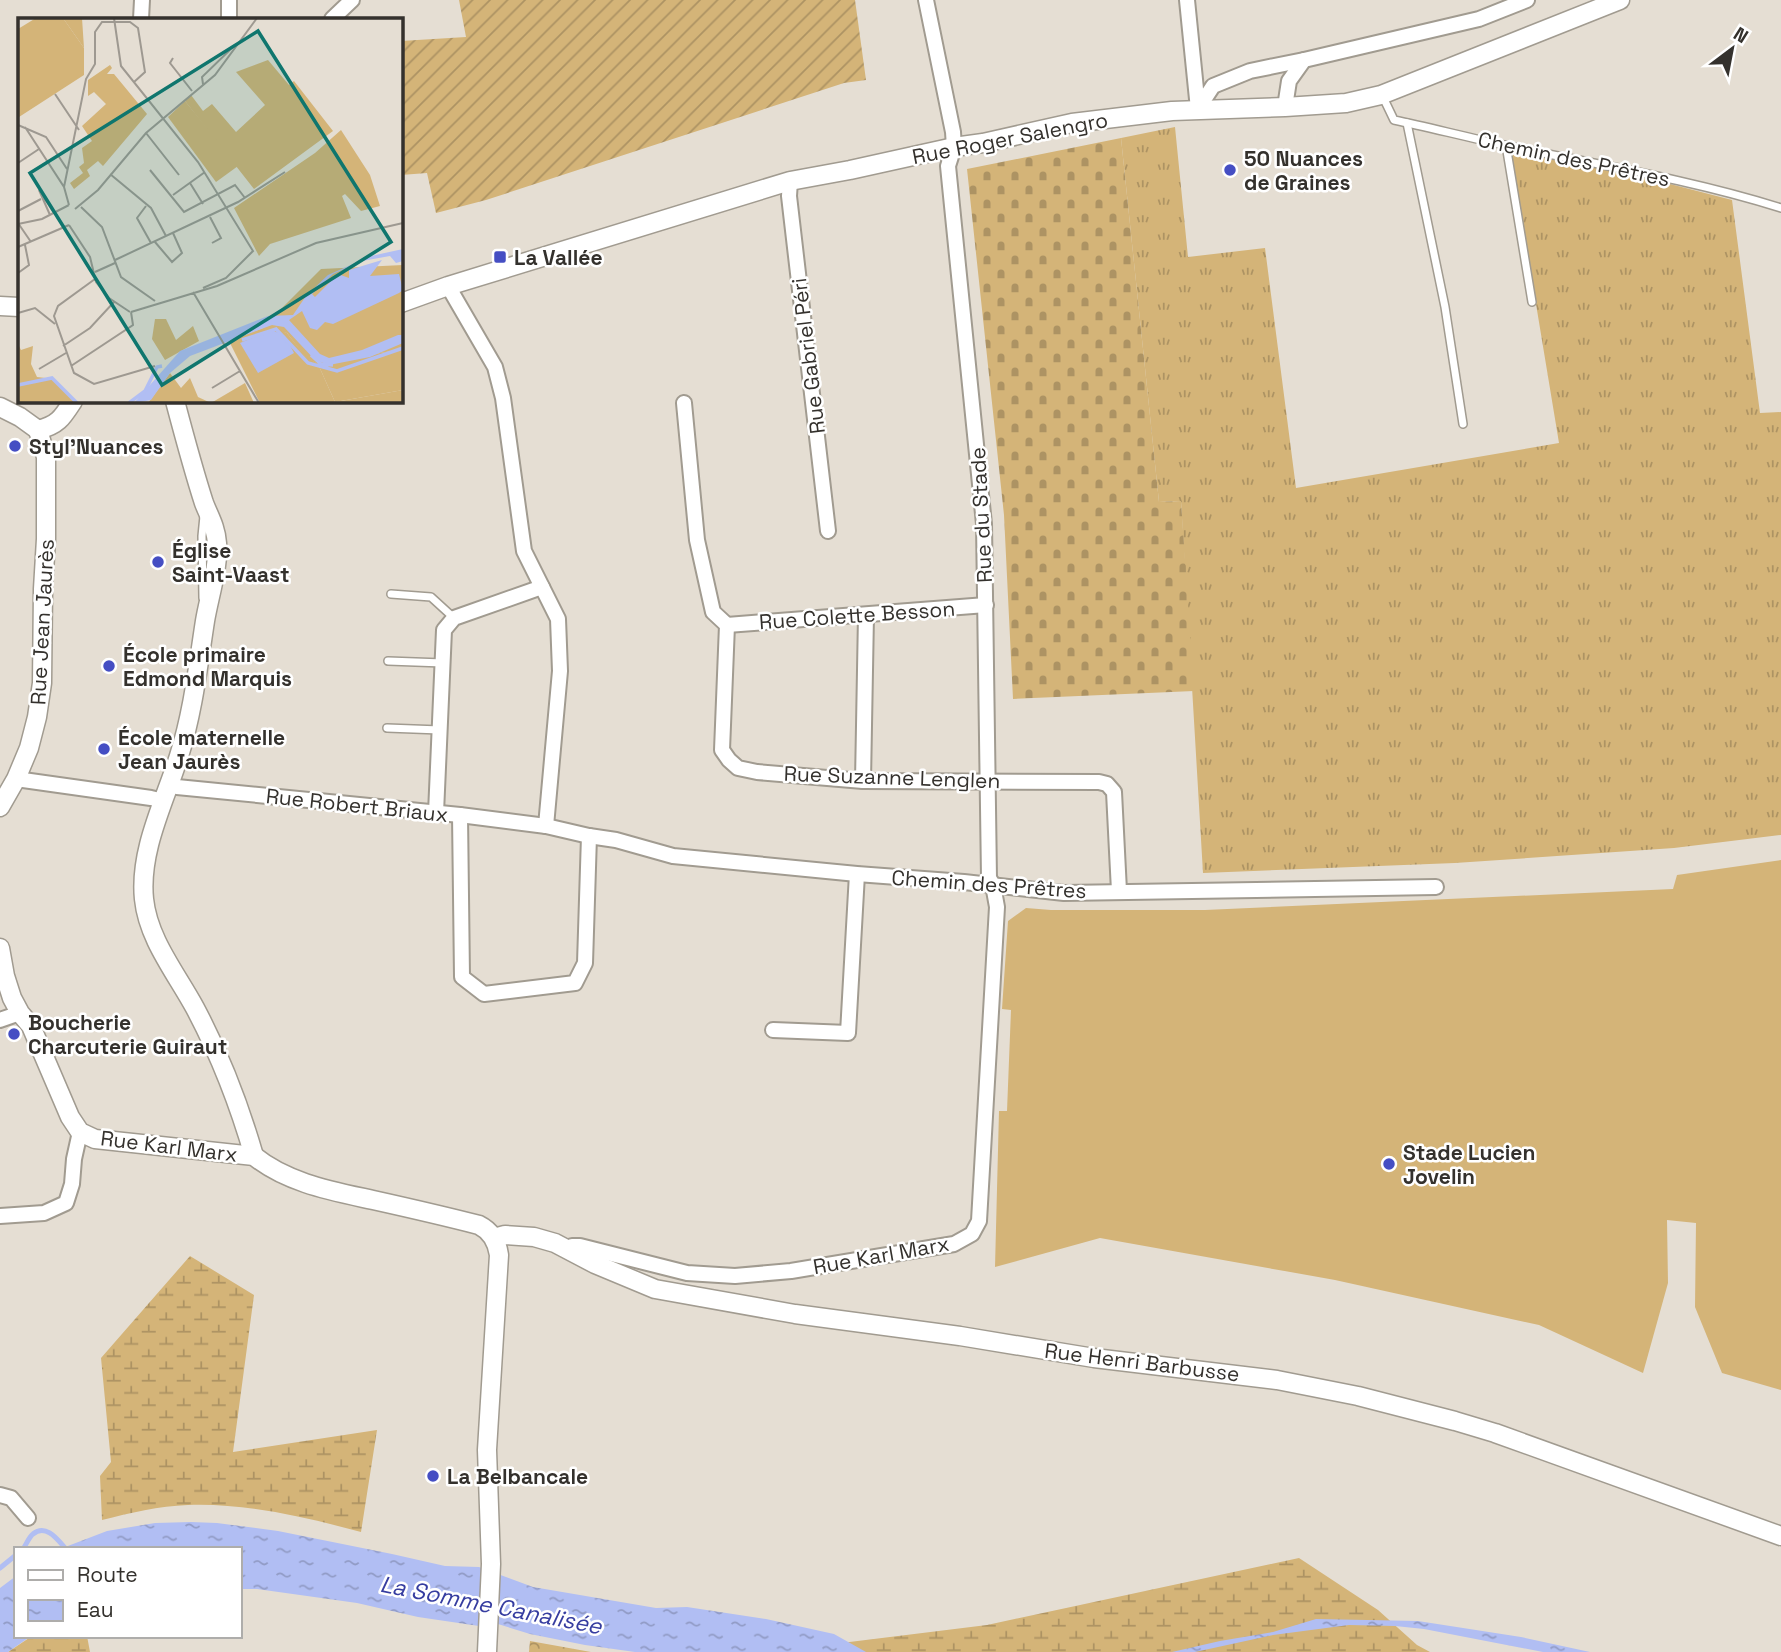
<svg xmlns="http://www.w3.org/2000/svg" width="1781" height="1652" font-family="'Space Grotesk',sans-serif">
	<defs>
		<pattern id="grass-tufts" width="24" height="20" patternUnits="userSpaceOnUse" patternTransform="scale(1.75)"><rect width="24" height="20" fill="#d4b478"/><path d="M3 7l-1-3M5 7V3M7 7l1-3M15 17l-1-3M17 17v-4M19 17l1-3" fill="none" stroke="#ad9363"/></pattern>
		<pattern id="wetland-marsh" width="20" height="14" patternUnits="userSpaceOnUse" patternTransform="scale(1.75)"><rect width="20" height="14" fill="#d4b478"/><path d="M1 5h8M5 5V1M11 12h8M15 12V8" fill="none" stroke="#ad9363"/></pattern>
		<pattern id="cemetery-stones" width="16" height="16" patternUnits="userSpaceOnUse" patternTransform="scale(1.75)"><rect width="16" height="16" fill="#d4b478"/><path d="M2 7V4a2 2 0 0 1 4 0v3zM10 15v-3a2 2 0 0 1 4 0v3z" fill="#ad9363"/></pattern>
		<pattern id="park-crowns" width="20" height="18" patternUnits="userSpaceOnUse" patternTransform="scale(1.75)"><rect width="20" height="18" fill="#d4b478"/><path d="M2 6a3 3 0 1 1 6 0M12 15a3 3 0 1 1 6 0" fill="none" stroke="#ad9363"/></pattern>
		<pattern id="garden-furrows" width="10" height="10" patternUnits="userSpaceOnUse" patternTransform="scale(1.75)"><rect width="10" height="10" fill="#d4b478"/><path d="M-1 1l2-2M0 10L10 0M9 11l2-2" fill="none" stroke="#ad9363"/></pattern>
		<pattern id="water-ripples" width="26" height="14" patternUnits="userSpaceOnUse" patternTransform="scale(1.75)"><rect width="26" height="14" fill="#b1bef3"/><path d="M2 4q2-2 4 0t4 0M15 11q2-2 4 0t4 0" fill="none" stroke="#919bc5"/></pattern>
	</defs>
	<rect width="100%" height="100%" fill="#e5ded3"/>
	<polygon fill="url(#grass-tufts)" points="1175,127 1188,257 1265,248 1296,488 1559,443 1511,153 1612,169 1732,200 1760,413 1781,412 1781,835 1674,848 1455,863 1203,873 1181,501 1159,502 1121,138"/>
	<g fill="url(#wetland-marsh)">
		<path d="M190,1256L254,1295L233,1452L377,1430L361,1532C305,1517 246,1503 188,1505C159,1506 130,1513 102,1520L100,1476L111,1462L101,1358Z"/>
		<polygon points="1299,1558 1378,1610 1417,1645 1430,1652 796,1652 801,1648 987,1625"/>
		<polygon points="32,1636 87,1636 90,1652 8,1652"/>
	</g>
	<polygon fill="url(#cemetery-stones)" points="1121,138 1159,502 1181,501 1194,691 1013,699 1004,515 967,169"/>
	<polygon fill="url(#park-crowns)" points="530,1641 591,1652 529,1652"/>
	<polygon fill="url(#garden-furrows)" points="459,0 855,0 866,80 844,83 486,200 436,213 427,173 401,175 401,41 466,37"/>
	<polygon fill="#d4b478" points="1781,860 1781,1390 1722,1373 1695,1307 1696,1223 1667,1220 1668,1283 1643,1373 1539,1325 1335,1280 1100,1238 995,1267 999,1111 1007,1111 1011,1010 1002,1009 1008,921 1026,908 1051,910 1205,910 1673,889 1677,875"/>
	<g fill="url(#water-ripples)">
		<polygon points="191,1522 217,1523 278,1531 392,1554 445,1566 479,1567 533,1587 656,1608 687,1607 766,1619 834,1634 866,1652 635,1652 585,1645 530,1634 498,1624 479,1626 418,1617 357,1603 257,1589 240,1589 240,1549 60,1549 107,1531 155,1523"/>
		<polygon points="16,1576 16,1636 31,1636 8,1652 0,1652 0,1588"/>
		<polygon points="1316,1619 1418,1621 1521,1637 1590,1652 1543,1652 1424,1629 1395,1626 1349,1625 1273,1635 1195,1652 1172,1652 1220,1641 1273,1632"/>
	</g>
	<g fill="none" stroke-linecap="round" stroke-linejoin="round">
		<g stroke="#b1bef3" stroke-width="5">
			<path d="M23,1549C26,1545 29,1537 33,1534C46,1523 58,1540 66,1549"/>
			<polyline points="0,1568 16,1555"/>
		</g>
		<g stroke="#a19b90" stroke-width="10">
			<g id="service">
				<path d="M1382,95L1394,120C1432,128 1470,138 1509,146C1600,165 1692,180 1781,208"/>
				<polyline points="1407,123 1445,307 1463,424"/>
				<polyline points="1506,145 1532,302"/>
				<polyline points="391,594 431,597 454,618"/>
				<polyline points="203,598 202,536 204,516"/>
				<polyline points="388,661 443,663"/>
				<polyline points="387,728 440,730"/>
			</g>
		</g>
		<g stroke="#a19b90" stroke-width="18">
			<g id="minor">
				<polyline points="1187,0 1198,109"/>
				<polyline points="141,19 142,0"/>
				<polyline points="229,19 229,0"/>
				<polyline points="332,19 352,0"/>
				<polyline points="1285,107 1289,81 1304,60 1479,19 1527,0"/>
				<polyline points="1198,109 1213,86 1250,71 1304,60"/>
				<polyline points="790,181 789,196 828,531"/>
				<polyline points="448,286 495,367 503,398 524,551 558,619 560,671 546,826"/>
				<polyline points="684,403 697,540 713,612 727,625 722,750 729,760 738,768 757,772 863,781 1099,782 1107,784 1114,792 1119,891"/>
				<polyline points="727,625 986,605"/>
				<polyline points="16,779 151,798 164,801"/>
				<polyline points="863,781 866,615"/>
				<polyline points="169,785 177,787 460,815 546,826 589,836 616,840 673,856 857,874 964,882 1064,893 1436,887"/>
				<polyline points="436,813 444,630 454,618 542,587"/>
				<polyline points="460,815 462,977 484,994 575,983 585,963 589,836"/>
				<polyline points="0,1020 20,1013"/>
				<polyline points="773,1030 848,1033 857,874"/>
				<polyline points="0,1216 44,1213 66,1203 72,1184 74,1159 80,1132"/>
				<polyline points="568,1250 572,1246 580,1246 687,1273 735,1276 791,1271 954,1244 972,1234 979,1221 997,907 993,885 989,878 984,524 948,166 954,147 953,132 926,0"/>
				<polyline points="0,1495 11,1498 28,1518"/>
			</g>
		</g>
		<g stroke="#a19b90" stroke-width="21">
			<g id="tertiary">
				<polyline points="401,303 448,286 790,181 850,170 954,147 983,143 1072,123 1172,111 1285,107 1346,103 1381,95 1620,0"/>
				<polyline points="0,306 19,307"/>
				<path d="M175,401C184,435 193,469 204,503C209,516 216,527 217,543C219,567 209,597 205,621C198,666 193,712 179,756C165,801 139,850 144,899C148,939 176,973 195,1008C220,1055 239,1104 254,1156"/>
				<polyline points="0,407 20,417 38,430"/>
				<path d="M38,430C58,425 62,418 73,401"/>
				<polyline points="0,807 16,779 29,748 37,717 42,683 43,589 46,539 46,457 38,430"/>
				<path d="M0,948L5,976L12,998L20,1013L31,1026L70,1117L80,1132L95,1139L254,1156C287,1183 332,1191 373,1200C409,1208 444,1216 479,1225C491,1231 497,1241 499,1255L487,1450L491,1564L487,1652"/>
				<polyline points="494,1238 505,1235 534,1237 555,1243 595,1264 655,1289 795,1314 960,1336 1094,1358 1277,1380 1358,1396 1455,1421 1495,1433 1781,1536"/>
			</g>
		</g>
		<use href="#service" stroke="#fff" stroke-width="7"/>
		<use href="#minor" stroke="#fff" stroke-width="14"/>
		<use href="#tertiary" stroke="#fff" stroke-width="18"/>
	</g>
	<g fill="#454ec3" stroke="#fff" stroke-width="2.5">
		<circle cx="1230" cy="170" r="7"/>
		<rect x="493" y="250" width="14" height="14" rx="3.5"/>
		<circle cx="15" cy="446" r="7"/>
		<circle cx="158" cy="562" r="7"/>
		<circle cx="109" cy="666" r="7"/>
		<circle cx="104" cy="749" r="7"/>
		<circle cx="14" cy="1034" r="7"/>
		<circle cx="1389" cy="1164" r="7"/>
		<circle cx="433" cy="1476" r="7"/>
	</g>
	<g text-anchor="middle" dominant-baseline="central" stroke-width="5" stroke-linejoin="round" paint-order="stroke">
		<g font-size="21" fill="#34312d" stroke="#fff">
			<text transform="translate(1010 138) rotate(-11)">Rue Roger Salengro</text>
			<text transform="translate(1574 159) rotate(12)">Chemin des Prêtres</text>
			<text transform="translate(808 356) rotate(-97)">Rue Gabriel Péri</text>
			<text transform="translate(981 515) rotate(-93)">Rue du Stade</text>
			<text transform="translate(857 615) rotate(-4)">Rue Colette Besson</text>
			<text transform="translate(42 622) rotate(-87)">Rue Jean Jaurès</text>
			<text transform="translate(892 777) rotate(2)">Rue Suzanne Lenglen</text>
			<text transform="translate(357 805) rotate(6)">Rue Robert Briaux</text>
			<text transform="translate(989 884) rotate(4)">Chemin des Prêtres</text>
			<text transform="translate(169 1146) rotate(7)">Rue Karl Marx</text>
			<text transform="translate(881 1255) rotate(-10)">Rue Karl Marx</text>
			<text transform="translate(1142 1362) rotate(7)">Rue Henri Barbusse</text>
		</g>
		<g font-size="21" font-weight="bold" fill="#34312d" stroke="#fff" text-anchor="start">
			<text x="1244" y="158">50 Nuances<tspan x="1244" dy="24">de Graines</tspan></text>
			<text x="514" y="257">La Vallée</text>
			<text x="29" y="446">Styl'Nuances</text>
			<text x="172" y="550">Église<tspan x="172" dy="24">Saint-Vaast</tspan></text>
			<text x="123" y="654">École primaire<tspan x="123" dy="24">Edmond Marquis</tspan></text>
			<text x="118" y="737">École maternelle<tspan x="118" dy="24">Jean Jaurès</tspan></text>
			<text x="28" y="1022">Boucherie<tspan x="28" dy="24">Charcuterie Guiraut</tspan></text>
			<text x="1403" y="1152">Stade Lucien<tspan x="1403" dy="24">Jovelin</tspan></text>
			<text x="447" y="1476">La Belbancale</text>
		</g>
		<g font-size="23" font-style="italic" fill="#363da0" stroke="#fff">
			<text transform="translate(491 1605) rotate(11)">La Somme Canalisée</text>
		</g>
	</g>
	<g transform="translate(18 18)">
		<rect width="385" height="385" fill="#e5ded3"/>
		<path d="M250,42L271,67L276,63L315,113L236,171L167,83L173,77L185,93L194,86L218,114L247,87L218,54ZM385,331V372L317,384L300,346Z" fill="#d4b478"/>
		<path d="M385,247V331L300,346L288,340L269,315L244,310L303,251ZM137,301H148L158,322L175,308L181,323L147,342L134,321ZM0,326L3,332L15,328L13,346L19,359L36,361L60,385H0ZM152,355L163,370L172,360L180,379L193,385L227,365L236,385H130ZM385,372V385H315L317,384Z" fill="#d4b478"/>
		<path d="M167,83L220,148L198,164L150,99Z" fill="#d4b478"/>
		<path d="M45,0H64L66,30ZM250,308L269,315L288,339L300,346L317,384L242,385L211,323Z" fill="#d4b478"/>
		<path d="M18,0H45L66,30V57L1,99L0,11ZM92,47L94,50L89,56H96L129,96L85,148L80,143L69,152L72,158L56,171L52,165L65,155L61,149L66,145L64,130L74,123L64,108L88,86L76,74L70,78V62ZM32,360L58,385H0V370Z" fill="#d4b478"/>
		<path d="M323,112L352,157L362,188L343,193L327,176L324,178L333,200L252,226L241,238L216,190L297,135Z" fill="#d4b478"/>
		<path d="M385,231V243L378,245L372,238L344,243L315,256L294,276L297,279L320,256L331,260V252L364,242L352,258L381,256L385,272L381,275L315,306L307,304L299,312L292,310L284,293L271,302L302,336L311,340L344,332L380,317H385V325L352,339L311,347L297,342L266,309L254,307L172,338L152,355L133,382L116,385L162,333L250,298L275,297L288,278L310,257L353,238ZM254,312L267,318L276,335L240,355L222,325Z" fill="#b1bef3"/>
		<path fill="none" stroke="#b1bef3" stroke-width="3.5" d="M224,322L258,311L290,345L319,353L385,330M293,337L303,346L315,347M0,367L34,360L59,385M111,385L127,373L139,349L144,348"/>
		<path fill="none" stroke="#9e9991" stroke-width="2" d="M96,0L103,48L180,144L235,233L208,260L185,270M155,40L152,45L174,73M185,66L184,59L216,28M37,76L61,112M0,107L28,119L49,151M7,109L46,169L51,187M128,115L161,157M0,145L21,131M132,152L166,194L217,167L227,180M92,156L133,190L148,218M172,165L185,186M46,169L68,61L77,46V14L84,4H112L120,10L127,54L116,64M155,177L187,154M128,188L119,200L133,225M63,189L84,209L103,259L137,283M57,191L80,172L128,115L197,57L239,0M0,193L23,181M32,197L21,172L36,195M192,199L203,220L194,225M0,205L13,224M0,206L24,201L51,187M51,207L72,239L78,264L91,280L112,294M137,224L154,244L164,235L155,215M0,229L51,207M97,242L220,184L267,154M77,254L97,245M0,255L11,247L7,227M77,261L40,288L36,298L56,355L76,366L137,348M175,274L241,385M113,294L199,268L298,225L385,205M0,295L17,290L37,306M45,328L72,310L96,284M53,348L115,307L113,294M21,351L48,335M194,370L222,353"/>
		<path fill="#0f766e" fill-opacity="0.15" stroke="#0f766e" stroke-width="3.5" d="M240,13L373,224L144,367L12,155Z"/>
		<rect width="385" height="385" fill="none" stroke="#34312d" stroke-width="3.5"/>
	</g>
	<rect x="14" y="1547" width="228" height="91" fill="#ffffff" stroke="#aeadab" stroke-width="2"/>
	<rect x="28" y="1570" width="35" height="10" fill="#ffffff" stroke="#aeadab" stroke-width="2"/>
	<text x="77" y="1582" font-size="21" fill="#34312d">Route</text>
	<rect x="28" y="1600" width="35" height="21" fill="url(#water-ripples)" stroke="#aeadab" stroke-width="2"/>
	<text x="77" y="1617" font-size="21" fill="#34312d">Eau</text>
	<g transform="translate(1732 49) rotate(32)" stroke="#ffffff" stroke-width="5" paint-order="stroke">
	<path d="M0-5L12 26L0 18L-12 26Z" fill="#34312d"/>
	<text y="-10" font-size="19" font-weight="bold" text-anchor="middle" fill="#34312d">N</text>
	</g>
</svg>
